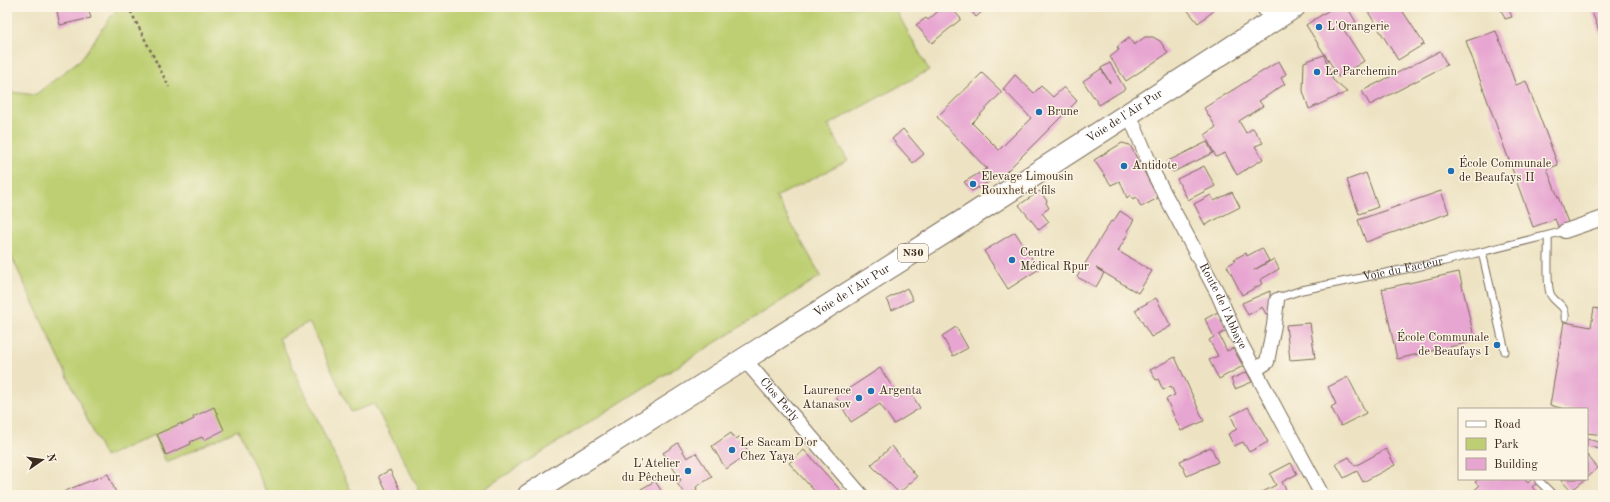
<svg xmlns="http://www.w3.org/2000/svg" width="1610" height="502" font-family="'Old Standard TT',serif">
	<rect width="100%" height="100%" fill="#fcf5e5"/>
	<filter id="ink" filterUnits="userSpaceOnUse"><feTurbulence type="fractalNoise" baseFrequency=".025" numOctaves="2"/><feDisplacementMap in="SourceGraphic" scale="8" xChannelSelector="R" yChannelSelector="G"/><feConvolveMatrix kernelMatrix="1 2 1 2 8 2 1 2 1" color-interpolation-filters="sRGB"/></filter>
	<filter id="wash" filterUnits="userSpaceOnUse"><feTurbulence type="fractalNoise" baseFrequency=".012" numOctaves="4" result="noise"/><feDisplacementMap in="SourceGraphic" scale="16" xChannelSelector="R" yChannelSelector="G"/><feGaussianBlur stdDeviation="0.9" result="paint"/><feColorMatrix in="noise" values="0 0 0 0 0 0 0 0 0 0 0 0 0 0 0 0 0 1.4 0 .05"/><feComposite in="paint" operator="in"/></filter>
	<g filter="url(#wash)">
		<rect width="100%" height="100%" fill="#ede3c3"/>
		<polygon fill="#bdcf72" stroke="#7c7c48" points="118,7 894,7 929,70 828,125 848,161 776,197 821,276 474,495 422,495 374,404 351,412 309,322 279,338 353,495 268,495 238,430 166,462 154,435 105,457 9,251 7,240 7,106 12,92 35,95 81,59"/>
		<g id="blocks">
			<g fill="#e7a5d1">
				<polygon points="56,7 88,7 91,18 60,25"/>
				<polygon points="943,7 951,7 961,19 932,43 916,25 926,18 928,20"/>
				<polygon points="968,7 988,7 976,17"/>
				<polygon points="1185,7 1219,7 1198,23"/>
				<polygon points="1334,7 1347,7 1356,22 1344,30 1364,61 1339,77 1306,25"/>
				<polygon points="1365,7 1400,7 1424,44 1398,60"/>
				<polygon points="1500,7 1508,7 1512,17 1505,19"/>
				<polygon points="1590,7 1603,7 1603,41"/>
				<polygon points="1496,31 1516,85 1526,81 1558,165 1547,169 1569,225 1559,229 1555,219 1533,227 1466,41"/>
				<polygon points="1145,37 1153,37 1160,41 1168,53 1126,81 1110,57 1119,50 1117,47 1129,38 1134,45"/>
				<polygon points="1440,51 1447,65 1370,105 1362,91"/>
				<polygon points="1324,55 1333,80 1347,92 1309,109 1303,91 1304,62"/>
				<polygon points="1279,61 1286,74 1281,78 1285,84 1259,101 1263,106 1239,121 1246,133 1253,128 1263,143 1255,146 1263,159 1237,175 1225,153 1216,157 1205,135 1216,127 1204,108"/>
				<polygon points="1110,63 1125,89 1099,105 1083,81 1101,69 1110,83 1101,68"/>
				<polygon points="982,73 1002,92 972,123 999,150 1031,118 1003,89 1015,75 1034,93 1041,86 1053,97 1064,87 1077,101 998,180 996,178 972,191 964,182 988,168 986,168 937,117"/>
				<polygon points="903,129 924,154 913,163 892,139"/>
				<polygon points="1207,142 1213,153 1173,172 1168,161"/>
				<polygon points="1122,143 1130,145 1158,198 1141,207 1136,197 1133,199 1130,195 1127,198 1120,181 1111,185 1094,160"/>
				<polygon points="1204,166 1215,186 1188,200 1177,179"/>
				<polygon points="1366,173 1378,207 1359,214 1347,180"/>
				<polygon points="1040,191 1047,201 1046,203 1049,208 1042,213 1049,222 1039,230 1019,205"/>
				<polygon points="1441,191 1449,213 1366,242 1358,220"/>
				<polygon points="1232,192 1240,207 1205,225 1194,204 1211,195 1214,201"/>
				<polygon points="1120,211 1134,220 1127,231 1129,232 1118,251 1152,271 1138,293 1096,268 1104,273 1096,287 1077,277 1111,221 1113,222"/>
				<polygon points="1015,232 1039,269 1008,289 984,251"/>
				<polygon points="1262,248 1269,261 1254,270 1274,259 1279,269 1260,280 1262,284 1242,295 1227,266 1235,261 1234,259 1246,253 1247,256"/>
				<polygon points="1459,272 1475,341 1397,359 1382,289"/>
				<polygon points="907,288 913,300 892,310 887,299"/>
				<polygon points="1270,291 1270,312 1266,314 1262,307 1248,315 1242,303"/>
				<polygon points="1156,298 1171,326 1151,337 1135,310"/>
				<polygon points="1594,308 1603,310 1603,435 1587,433 1587,409 1564,409 1550,405 1564,322 1591,327"/>
				<polygon points="1218,312 1227,330 1219,335 1227,351 1233,348 1243,366 1219,379 1209,360 1218,356 1209,340 1214,337 1205,319"/>
				<polygon points="1310,323 1315,358 1290,360 1286,325"/>
				<polygon points="956,327 968,348 953,356 942,336"/>
				<polygon points="1175,357 1204,421 1181,431 1166,399 1175,395 1171,386 1163,390 1158,379 1156,380 1150,370"/>
				<polygon points="880,368 899,397 909,390 920,408 894,424 880,404 851,422 836,397"/>
				<polygon points="1247,372 1252,382 1235,389 1231,379"/>
				<polygon points="1348,377 1366,413 1341,426 1331,407 1336,404 1328,387"/>
				<polygon points="214,407 224,430 204,440 202,437 190,442 191,444 166,455 157,434 182,423 182,425 194,419 193,417"/>
				<polygon points="1248,407 1268,442 1249,452 1243,442 1234,446 1228,434 1237,429 1231,416"/>
				<polygon points="731,433 735,439 740,437 749,453 726,469 712,446"/>
				<polygon points="1587,439 1603,443 1603,450 1587,446"/>
				<polygon points="678,443 687,458 696,453 712,477 696,487 697,490 688,495 685,495 677,483 681,480 663,453"/>
				<polygon points="892,446 917,477 899,493 871,465"/>
				<polygon points="1211,447 1218,462 1187,476 1180,461"/>
				<polygon points="1386,449 1395,465 1363,482 1357,471 1344,478 1336,464 1349,457 1355,466"/>
				<polygon points="804,450 835,484 845,495 818,495 789,463"/>
				<polygon points="1587,455 1598,468 1587,478"/>
				<polygon points="1291,463 1297,474 1282,482 1289,495 1257,495 1276,485 1270,474"/>
				<polygon points="390,470 394,478 402,495 388,495 379,476"/>
				<polygon points="108,474 117,495 57,495 72,488"/>
				<polygon points="1478,479 1524,479 1528,483 1532,479 1542,479 1532,487 1539,495 1469,495 1479,486 1475,482"/>
				<polygon points="1560,479 1586,479 1571,491"/>
				<polygon points="655,481 664,495 645,495 641,489"/>
			</g>
		</g>
	</g>
	<g filter="url(#ink)">
		<use href="#blocks" fill-opacity="0" stroke="#796b58" stroke-width="1"/>
		<g fill="none" stroke-linecap="round" stroke-linejoin="round">
			<g stroke="#796b58" stroke-width="9">
				<g id="service">
					<path d="M1548,236C1549,249 1546,282 1550,293C1553,303 1567,304 1565,318"/>
					<polyline points="1482,252 1505,351"/>
					<path id="s1" d="M1277,300L1284,296L1302,290L1445,261L1565,231"/>
					<polyline points="1539,481 1553,495"/>
				</g>
			</g>
			<g stroke="#796b58" stroke-width="16">
				<g id="minor">
					<polyline points="1263,7 1273,20"/>
					<path id="s2" d="M1129,114L1155,176L1218,294L1235,333L1322,495"/>
					<polyline points="1565,231 1603,218"/>
					<path id="s3" d="M744,359L861,495"/>
					<polyline points="1255,370 1267,362 1274,325 1277,300"/>
				</g>
			</g>
			<g stroke="#796b58" stroke-width="24">
				<g id="primary">
					<path id="s4" d="M529,495L969,217L1294,7"/>
				</g>
			</g>
			<polyline stroke="#796b58" stroke-width="2.5" stroke-dasharray="3 3" stroke-linecap="butt" points="131,7 129,8 169,87"/>
			<use href="#service" stroke="#fff" stroke-width="7"/>
			<use href="#minor" stroke="#fff" stroke-width="14"/>
			<use href="#primary" stroke="#fff" stroke-width="22"/>
		</g>
	</g>
	<g fill="#1f6fb2" stroke="#fcf5e5" stroke-width="1.5">
		<circle cx="1319" cy="27" r="4"/>
		<circle cx="1317" cy="72" r="4"/>
		<circle cx="1039" cy="112" r="4"/>
		<circle cx="1124" cy="166" r="4"/>
		<circle cx="1451" cy="171" r="4"/>
		<circle cx="973" cy="184" r="4"/>
		<circle cx="1012" cy="260" r="4"/>
		<circle cx="1497" cy="345" r="4"/>
		<circle cx="871" cy="391" r="4"/>
		<circle cx="859" cy="398" r="4"/>
		<circle cx="732" cy="450" r="4"/>
		<circle cx="688" cy="471" r="4"/>
	</g>
	<g text-anchor="middle" dominant-baseline="central" stroke-width="3" stroke-linejoin="round" paint-order="stroke">
		<rect fill="#fcf5e5" stroke="#75675a" stroke-width="1" x="898" y="244" width="30" height="18" rx="3"/>
		<g font-size="11" font-weight="bold" fill="#3b2a1e">
			<text x="913" y="253">N30</text>
		</g>
		<g font-size="12" fill="#3b2a1e" stroke="#fcf5e5" text-anchor="start">
			<text x="1327" y="27">L'Orangerie</text>
			<text x="1325" y="72">Le Parchemin</text>
			<text x="1047" y="112">Brune</text>
			<text x="1459" y="164">École Communale<tspan x="1459" dy="14">de Beaufays II</tspan></text>
			<text x="1132" y="166">Antidote</text>
			<text x="981" y="177">Elevage Limousin<tspan x="981" dy="14">Rouxhet et fils</tspan></text>
			<text x="1020" y="253">Centre<tspan x="1020" dy="14">Médical Rpur</tspan></text>
			<text x="1489" y="338" text-anchor="end">École Communale<tspan x="1489" dy="14">de Beaufays I</tspan></text>
			<text x="851" y="391" text-anchor="end">Laurence<tspan x="851" dy="14">Atanasov</tspan></text>
			<text x="879" y="391">Argenta</text>
			<text x="740" y="443">Le Sacam D'or<tspan x="740" dy="14">Chez Yaya</tspan></text>
			<text x="680" y="464" text-anchor="end">L'Atelier<tspan x="680" dy="14">du Pêcheur</tspan></text>
		</g>
		<g font-size="12" fill="#3b2a1e" stroke="#fcf5e5">
			<text stroke="none"><textPath href="#s4" startOffset="706">Voie de l'Air Pur</textPath></text>
			<text stroke="none"><textPath href="#s1" startOffset="130">Voie du Facteur</textPath></text>
			<text stroke="none"><textPath href="#s4" startOffset="382">Voie de l'Air Pur</textPath></text>
			<text stroke="none"><textPath href="#s2" startOffset="214">Route de l'Abbaye</textPath></text>
			<text stroke="none"><textPath href="#s3" startOffset="54">Clos Perly</textPath></text>
		</g>
	</g>
	<rect width="1610" height="502" fill="none" stroke="#fcf5e5" stroke-width="24"/>
	<rect x="1458" y="408" width="130" height="72" fill="#fcf5e5" stroke="#afa495"/>
	<rect x="1466" y="421" width="20" height="6" fill="#ffffff" stroke="#afa495"/>
	<text x="1494" y="428" font-size="12" fill="#3b2a1e">Road</text>
	<rect x="1466" y="438" width="20" height="12" fill="#bdcf72" stroke="#afa495"/>
	<text x="1494" y="448" font-size="12" fill="#3b2a1e">Park</text>
	<rect x="1466" y="458" width="20" height="12" fill="#e7a5d1" stroke="#afa495"/>
	<text x="1494" y="468" font-size="12" fill="#3b2a1e">Building</text>
	<g transform="translate(42 460) rotate(77)" stroke="#fcf5e5" stroke-width="3" paint-order="stroke">
	<path d="M0-3L7 15L0 10L-7 15Z" fill="#3b2a1e"/>
	<text y="-6" font-size="11" font-weight="bold" text-anchor="middle" fill="#3b2a1e">N</text>
	</g>
</svg>
